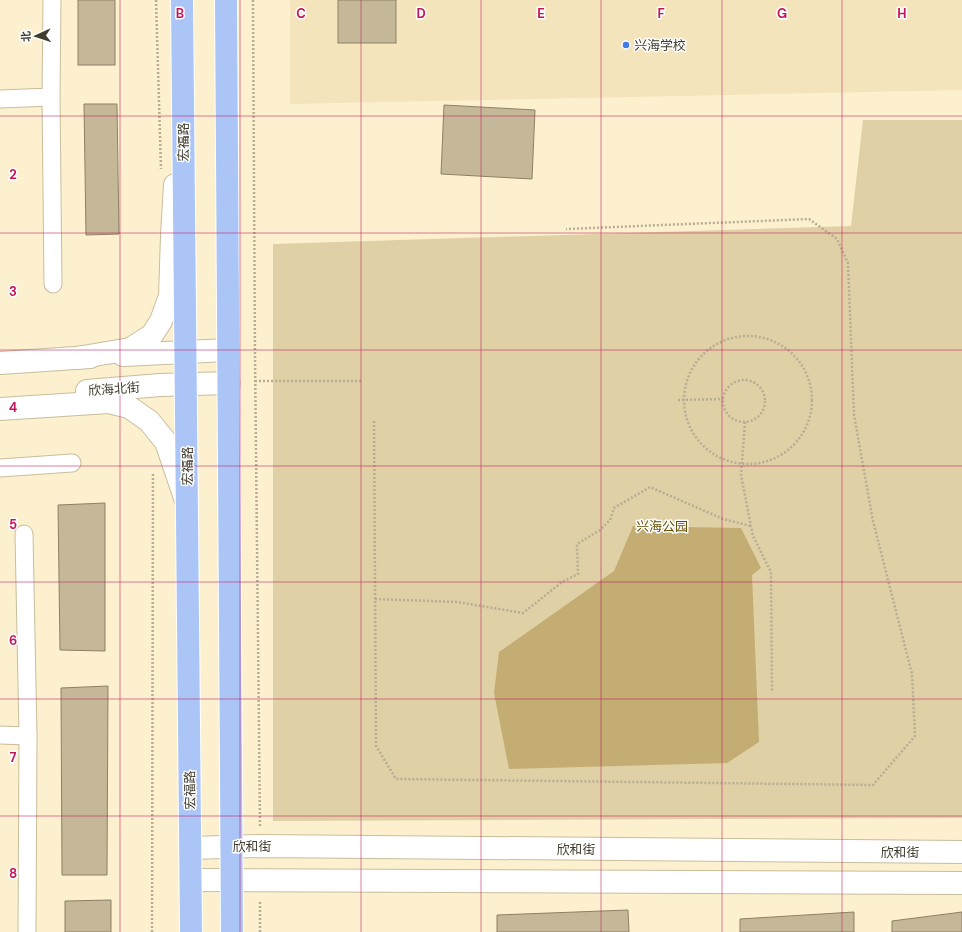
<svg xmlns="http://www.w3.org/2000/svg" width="962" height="932" font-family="'DM Sans','Noto Sans SC',sans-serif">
	<rect width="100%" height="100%" fill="#fcf0cf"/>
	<polygon fill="#f4e4bc" points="290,0 962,0 962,90 290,104"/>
	<polygon fill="#e0d0a6" points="863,120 962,120 962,818 273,821 273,244 851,226"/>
	<polygon fill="#c3ad73" points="633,526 741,528 761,568 752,575 759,742 727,763 509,769 494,693 499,652 614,571"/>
	<g fill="#c5b899" stroke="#8c8163">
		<rect x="78" y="0" width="37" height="65"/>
		<rect x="338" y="0" width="58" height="43"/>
		<polygon points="84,104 117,104 119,234 86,235"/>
		<polygon points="444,105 535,110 532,179 441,174"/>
		<polygon points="105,503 105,651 60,650 58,505"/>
		<polygon points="108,686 107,875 62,875 61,688"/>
		<polygon points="111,900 111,932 65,932 65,901"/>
		<polygon points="628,910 629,932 497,932 497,915"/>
		<polygon points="854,912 854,932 740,932 740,919"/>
		<polygon points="962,912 962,932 892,932 892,921"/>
	</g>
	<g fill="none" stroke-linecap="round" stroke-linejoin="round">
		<g stroke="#c9bd9d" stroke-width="19">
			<g id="street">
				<polyline points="51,97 53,284"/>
				<polyline points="0,99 51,97 52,0"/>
				<polyline points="0,468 72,463"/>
				<polyline points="24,534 28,736 27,932"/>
				<polyline points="0,735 28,736"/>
			</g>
		</g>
		<g stroke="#c9bd9d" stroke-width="24">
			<g id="secondary">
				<polyline points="123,355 227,350"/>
				<polyline points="77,358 130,349 152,335 161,321 170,296 172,236 175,185"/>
				<polyline points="0,363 90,357"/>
				<polyline points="87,391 160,385 229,383"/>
				<polyline points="0,409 109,402 129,407 149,421 166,442 185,498"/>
				<polyline points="191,848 260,846 962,852"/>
				<polyline points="191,880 962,883"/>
			</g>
		</g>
		<g stroke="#fff" stroke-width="24">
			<g id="primary">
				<polyline points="182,0 191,932"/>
				<polyline points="226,0 232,932"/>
			</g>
		</g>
		<g stroke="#b6ad93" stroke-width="2.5" stroke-dasharray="2 2" stroke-linecap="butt">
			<polyline points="156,0 161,169"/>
			<polyline points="253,0 255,357 260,826"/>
			<circle cx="748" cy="400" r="64"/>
			<circle cx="744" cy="401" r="21"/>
			<polyline points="255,381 362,381"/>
			<polyline points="678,400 723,399"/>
			<polyline points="374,421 376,746 396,779 873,785 915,736 912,674 873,521 854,415 848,263 837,239 809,219 566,229"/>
			<polyline points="745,422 741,475 753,536 771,572 772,691"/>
			<polyline points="375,599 457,602 523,613 562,582 578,574 577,544 600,530 610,520 614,508 650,487 723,519 751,526"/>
			<polyline points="152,932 153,473"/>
			<polyline points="260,932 260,901"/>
		</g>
		<use href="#street" stroke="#fff" stroke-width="17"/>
		<use href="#secondary" stroke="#fff" stroke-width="22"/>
		<use href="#primary" stroke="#acc5f7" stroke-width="22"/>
	</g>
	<path fill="none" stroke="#c2185b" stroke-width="1" stroke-opacity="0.55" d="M120,0V932M240,0V932M361,0V932M481,0V932M601,0V932M722,0V932M842,0V932M0,116H962M0,233H962M0,350H962M0,466H962M0,582H962M0,699H962M0,816H962"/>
	<circle fill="#4278e8" stroke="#fdfefd" stroke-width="1.5" cx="626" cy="45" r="4"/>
	<g text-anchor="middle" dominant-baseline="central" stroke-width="3" stroke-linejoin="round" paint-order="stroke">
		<g font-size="13" fill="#413c2f" stroke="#fdfefd" text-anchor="start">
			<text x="634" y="45">兴海学校</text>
		</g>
		<g font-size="13" fill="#413c2f" stroke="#fdfefd">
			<text transform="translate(183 142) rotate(-90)">宏福路</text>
			<text transform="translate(114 389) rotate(-4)">欣海北街</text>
			<text transform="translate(187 466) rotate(-90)">宏福路</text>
			<text transform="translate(190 790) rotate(-91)">宏福路</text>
			<text x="252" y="846">欣和街</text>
			<text x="576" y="849">欣和街</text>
			<text x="900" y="852">欣和街</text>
		</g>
		<g font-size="13" fill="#654e02" stroke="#fdfefd">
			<text x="662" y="526">兴海公园</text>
		</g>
	</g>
	<g font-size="13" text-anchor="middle" font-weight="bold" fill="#c2185b" stroke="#fdfefd" stroke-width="3" stroke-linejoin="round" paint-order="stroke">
		<text x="180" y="18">B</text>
		<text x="301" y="18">C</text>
		<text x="421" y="18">D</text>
		<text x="541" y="18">E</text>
		<text x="661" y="18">F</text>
		<text x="782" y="18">G</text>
		<text x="902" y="18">H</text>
		<text x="13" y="179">2</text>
		<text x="13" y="296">3</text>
		<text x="13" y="412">4</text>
		<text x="13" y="529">5</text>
		<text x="13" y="645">6</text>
		<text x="13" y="762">7</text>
		<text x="13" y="878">8</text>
	</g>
	<g transform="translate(36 36) rotate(267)" stroke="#fdfefd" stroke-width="3" paint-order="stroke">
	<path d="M0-3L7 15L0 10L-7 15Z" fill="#413c2f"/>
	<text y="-6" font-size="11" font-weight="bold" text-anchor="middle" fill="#413c2f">北</text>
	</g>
</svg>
